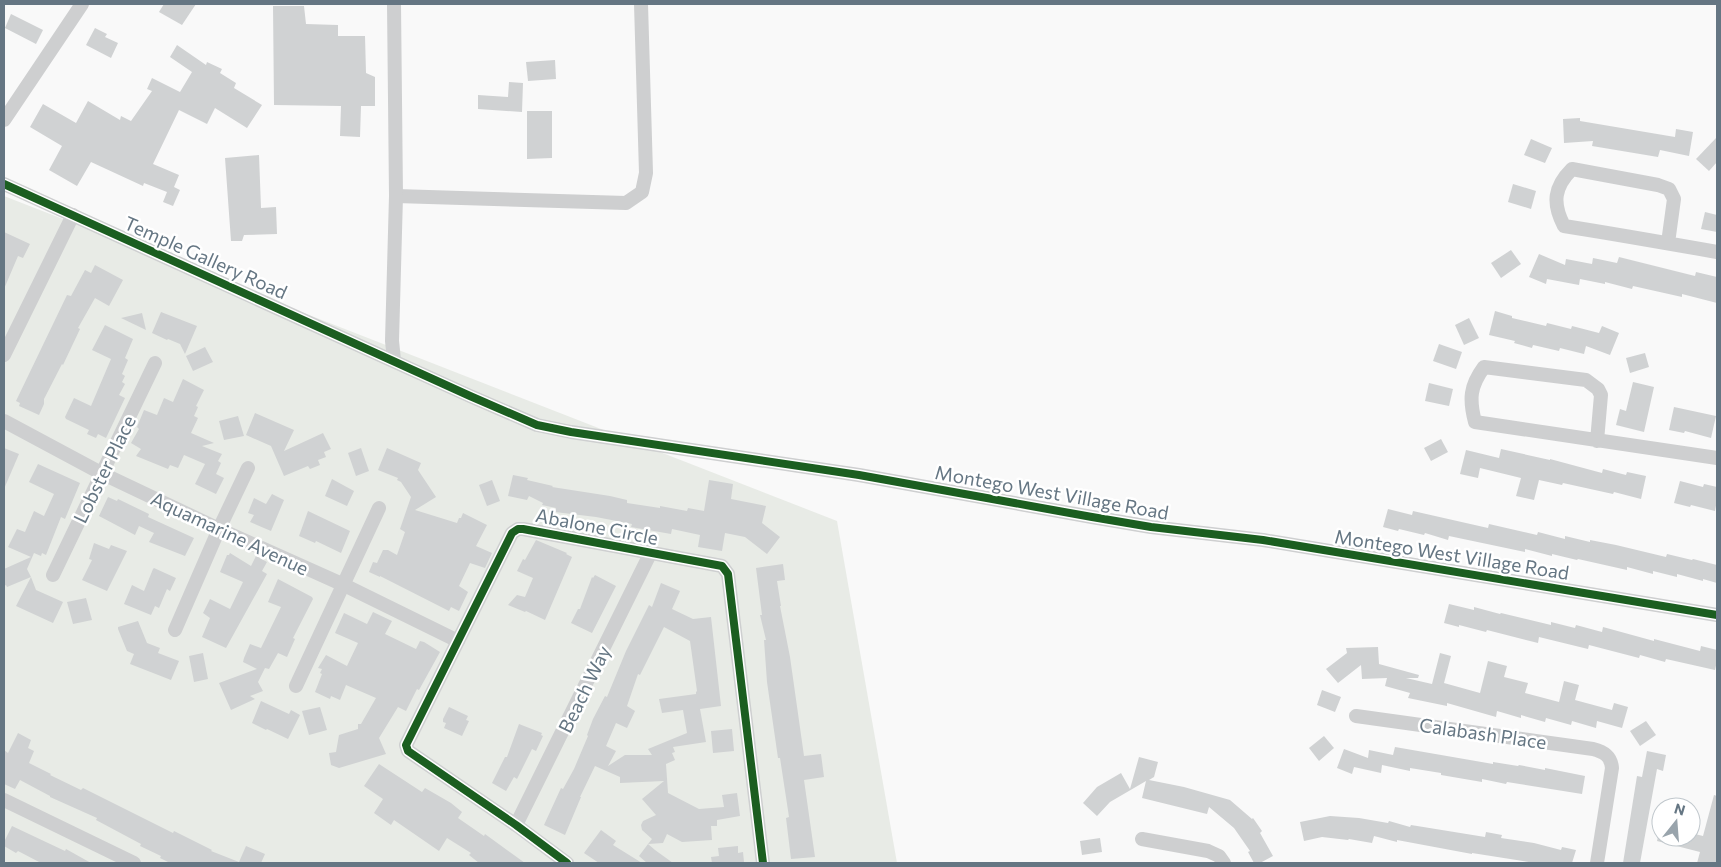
<svg xmlns="http://www.w3.org/2000/svg" width="1721" height="867" font-family="Commissioner,sans-serif">
	<rect width="100%" height="100%" fill="#f9f9f9"/>
	<polygon fill="#e8ebe6" points="4,196 837,521 897,863 4,863"/>
	<g fill="#d0d2d3" fill-rule="evenodd">
		<polygon points="164,4 196,4 182,25 159,12"/>
		<polygon points="273,6 304,6 306,24 338,25 338,36 365,36 366,73 375,77 375,106 361,106 360,137 340,136 341,106 274,105"/>
		<polygon points="11,14 43,30 36,44 5,28"/>
		<polygon points="95,28 107,34 105,37 118,43 111,58 86,45"/>
		<polygon points="177,45 206,65 207,62 222,69 220,73 236,83 234,88 262,105 247,128 215,108 207,124 179,110 153,164 179,175 174,187 180,190 173,206 163,202 167,192 144,183 143,186 91,162 77,186 49,170 62,146 30,127 43,104 76,123 88,101 120,120 121,116 131,121 152,91 147,89 152,78 180,92 192,72 170,57"/>
		<polygon points="555,60 556,79 528,81 526,62"/>
		<polygon points="509,82 523,83 522,112 478,109 478,95 508,97"/>
		<polygon points="527,111 552,111 552,158 527,159"/>
		<polygon points="1580,118 1580,121 1675,137 1676,129 1693,132 1689,156 1660,150 1658,157 1592,146 1593,141 1564,143 1563,119"/>
		<polygon points="1717,137 1717,162 1709,171 1696,159"/>
		<polygon points="1531,139 1552,148 1545,163 1524,155"/>
		<polygon points="259,155 261,208 276,207 277,234 244,235 242,241 231,241 225,158"/>
		<polygon points="1513,184 1536,191 1531,209 1508,202"/>
		<polygon points="1705,212 1717,215 1717,232 1701,229"/>
		<polygon points="4,232 30,244 23,258 18,256 4,289"/>
		<polygon points="1511,250 1521,264 1501,278 1491,263"/>
		<polygon points="1539,254 1565,265 1566,259 1592,264 1593,258 1617,263 1619,257 1695,276 1696,272 1717,277 1717,303 1682,294 1682,297 1633,286 1632,289 1605,282 1605,284 1580,279 1579,285 1547,279 1546,284 1529,277"/>
		<polygon points="95,265 123,280 109,306 95,298 78,328 80,329 63,365 62,364 44,399 44,404 39,415 19,406 20,403 16,401 67,295 71,296 85,270 91,273"/>
		<polygon points="1495,311 1512,316 1512,318 1546,326 1547,323 1571,329 1572,326 1599,333 1602,326 1619,333 1610,355 1586,346 1584,354 1560,348 1559,351 1533,345 1532,348 1514,343 1515,341 1489,335"/>
		<polygon points="161,312 197,326 185,354 180,344 168,339 167,340 152,333"/>
		<polygon points="142,313 146,330 121,318"/>
		<polygon points="1469,318 1479,338 1464,345 1455,325"/>
		<polygon points="105,325 133,339 125,358 128,360 122,374 125,376 122,382 125,384 119,395 125,398 106,438 98,434 96,438 87,434 89,430 66,419 65,417 74,398 91,406 111,359 92,350"/>
		<polygon points="1439,344 1462,352 1456,369 1433,361"/>
		<polygon points="205,347 213,362 193,371 186,356"/>
		<polygon points="1645,353 1649,367 1630,373 1626,358"/>
		<polygon points="183,379 204,390 196,406 198,407 194,416 198,418 191,433 214,443 202,446 222,454 218,461 221,463 216,474 224,478 216,494 195,484 205,464 184,455 178,468 170,465 168,469 136,456 141,449 131,443 139,429 137,427 144,410 157,415 164,398 173,402"/>
		<polygon points="1633,382 1654,387 1644,432 1616,425 1620,409 1626,411"/>
		<polygon points="1429,383 1453,389 1449,406 1425,401"/>
		<polygon points="1674,407 1716,416 1711,438 1685,431 1684,433 1669,430"/>
		<polygon points="255,413 294,430 284,451 323,433 331,449 324,452 326,457 318,460 320,465 310,469 308,466 284,476 271,446 246,435"/>
		<polygon points="238,416 244,436 224,440 219,421"/>
		<polygon points="1441,439 1448,452 1431,461 1424,448"/>
		<polygon points="4,448 19,454 4,489"/>
		<polygon points="361,448 369,471 356,476 348,453"/>
		<polygon points="387,448 421,463 418,470 436,497 415,510 457,523 459,518 461,518 463,513 487,525 476,546 492,553 485,568 470,563 459,586 468,592 459,611 451,607 449,611 380,576 380,577 369,572 373,562 377,563 383,550 388,550 397,555 405,532 400,529 411,497 401,482 397,480 398,478 378,470"/>
		<polygon points="1501,449 1550,460 1550,459 1602,473 1603,469 1626,475 1627,472 1646,476 1641,499 1614,492 1613,494 1563,483 1562,485 1539,480 1534,500 1516,496 1521,478 1480,468 1478,478 1460,474 1466,450 1499,458"/>
		<polygon points="38,464 80,483 65,519 61,517 46,555 42,553 41,556 34,553 27,569 31,577 7,587 6,585 4,586 4,569 31,557 8,547 17,529 25,532 34,511 44,516 54,494 29,482"/>
		<polygon points="513,475 528,478 527,480 553,486 552,487 610,496 627,500 627,503 660,508 660,506 687,511 688,508 704,511 709,480 733,484 731,499 766,506 762,523 780,537 767,554 745,537 725,533 722,551 698,547 700,535 672,529 671,534 631,527 632,524 596,517 555,512 556,508 542,505 543,503 529,496 527,500 508,496"/>
		<polygon points="332,479 354,491 347,506 325,496"/>
		<polygon points="492,480 500,501 487,506 479,485"/>
		<polygon points="1680,481 1703,487 1704,484 1717,487 1717,500 1715,511 1691,505 1690,507 1674,503"/>
		<polygon points="272,494 284,500 271,531 250,522 254,515 248,513 254,498 266,504"/>
		<polygon points="108,497 117,501 118,499 149,514 148,517 194,538 185,556 149,542 154,533 139,526 135,535 99,516"/>
		<polygon points="1388,509 1412,515 1413,511 1488,528 1489,524 1537,535 1538,532 1565,539 1565,536 1590,542 1590,540 1616,545 1666,557 1667,554 1692,560 1693,559 1717,565 1717,583 1703,579 1703,581 1677,574 1677,577 1653,571 1653,574 1627,567 1627,570 1578,559 1577,560 1552,554 1552,556 1525,549 1525,552 1449,536 1448,540 1425,533 1424,535 1399,529 1398,531 1383,527"/>
		<polygon points="308,511 350,531 341,553 316,541 315,543 299,536"/>
		<polygon points="536,540 567,553 566,554 572,557 545,620 526,611 525,612 508,605 517,595 525,597 533,578 517,571 523,559 525,560"/>
		<polygon points="94,543 109,549 111,545 127,551 107,591 82,580 92,560 89,559"/>
		<polygon points="230,553 251,566 256,556 267,562 262,571 267,574 226,648 202,637 210,618 203,613 210,599 230,609 243,582 220,572 227,555 229,555"/>
		<polygon points="783,564 785,580 777,581 781,606 780,606 790,657 804,756 821,754 824,777 804,780 815,857 791,859 786,818 789,817 780,758 778,758 767,682 764,640 766,640 760,615 762,615 756,568"/>
		<polygon points="154,568 176,578 170,591 167,589 159,608 155,606 151,615 124,604 132,585 144,591 153,569"/>
		<polygon points="595,575 616,586 592,633 571,623 578,609 580,609 592,577 593,578"/>
		<polygon points="31,577 36,590 63,602 53,623 16,606"/>
		<polygon points="278,579 312,597 313,599 293,638 295,639 287,657 278,653 269,669 265,668 258,682 263,691 250,696 255,699 231,710 219,683 257,669 243,662 244,658 250,644 261,648 281,607 268,602"/>
		<path d="M661,583L680,591L672,609L693,619L711,617L721,706L700,709L706,742L673,747L675,752L672,753L675,760L666,764L668,793L699,809L724,807L722,795L737,793L740,816L717,820V826H711L712,840L682,842L667,834L663,843L648,844L652,839L642,830L641,825L643,821L656,815L642,799L664,781L620,783V777L595,766L580,797H581L565,835L544,825L561,788L563,789L574,769L588,736L587,735L593,719L605,696L607,697L626,651L649,605L652,607ZM664,627L690,641L697,691L696,692V694L659,699L662,713L683,710L687,733L648,749L652,755H625L608,766L616,751L606,746L616,723L627,728L635,711L627,706L638,674L640,675Z"/>
		<polygon points="86,598 92,620 73,624 67,602"/>
		<polygon points="1449,604 1474,610 1474,607 1500,614 1501,613 1551,625 1551,622 1575,628 1576,625 1602,632 1603,627 1654,641 1654,639 1700,651 1701,646 1717,650 1717,661 1715,670 1666,659 1665,662 1640,655 1639,658 1589,645 1588,649 1539,637 1538,643 1487,630 1486,632 1459,625 1459,627 1444,623"/>
		<polygon points="373,612 392,621 385,634 416,649 420,641 424,642 440,652 419,690 417,689 406,711 398,707 379,738 386,754 339,768 331,765 329,753 336,752 339,735 358,729 358,724 361,724 376,698 346,685 340,700 331,696 330,699 315,692 322,674 320,673 322,669 318,668 326,655 347,666 358,643 335,633 344,613 367,624"/>
		<polygon points="138,621 147,643 160,648 158,653 179,661 171,680 130,664 134,654 127,651 118,629 118,627"/>
		<polygon points="1378,647 1379,664 1419,675 1418,678 1406,678 1432,684 1440,653 1451,656 1444,683 1480,693 1488,661 1507,666 1504,677 1528,683 1525,693 1559,702 1564,681 1579,685 1575,700 1612,710 1614,703 1628,707 1622,728 1597,721 1596,728 1572,721 1571,725 1546,718 1545,722 1521,715 1521,718 1497,711 1496,717 1447,703 1447,706 1408,698 1410,693 1385,686 1387,678 1362,679 1361,665 1338,683 1326,669 1347,653 1346,648"/>
		<polygon points="203,653 208,679 194,682 189,656"/>
		<polygon points="1322,690 1341,697 1335,712 1317,705"/>
		<polygon points="261,701 289,714 291,710 300,715 288,739 267,729 266,730 252,723"/>
		<polygon points="320,707 327,730 309,735 302,711"/>
		<polygon points="449,707 468,716 466,720 469,721 462,736 444,728 446,723 443,722 443,719"/>
		<polygon points="1646,721 1656,735 1640,746 1630,731"/>
		<polygon points="519,724 542,733 541,735 543,736 536,751 532,749 517,779 514,777 506,791 492,783 505,757 507,757"/>
		<polygon points="732,729 734,751 713,753 711,731"/>
		<polygon points="18,733 31,740 28,748 34,751 29,763 51,774 50,775 81,790 83,788 173,833 174,831 212,850 211,851 239,862 246,846 265,854 261,863 170,863 160,858 161,856 140,846 141,844 96,820 97,818 50,797 50,796 20,780 15,789 4,784 4,750 8,753"/>
		<polygon points="1324,736 1334,748 1319,761 1309,748"/>
		<polygon points="1395,747 1493,764 1493,762 1518,766 1519,765 1545,770 1545,768 1585,776 1582,794 1507,782 1506,784 1482,779 1482,782 1441,775 1441,773 1410,768 1410,771 1382,765 1381,773 1354,767 1352,774 1337,768 1344,749 1368,758 1369,750 1393,755"/>
		<polygon points="1647,751 1666,755 1663,771 1657,769 1640,863 1623,863 1637,776 1642,777"/>
		<polygon points="1139,757 1158,762 1154,777 1149,780 1184,787 1230,800 1252,819 1253,818 1262,831 1260,833 1273,856 1260,863 1254,863 1248,852 1250,851 1234,828 1209,807 1207,814 1142,798 1146,781 1110,802 1097,816 1083,803 1097,787 1121,773 1130,789"/>
		<polygon points="379,764 422,792 425,788 451,803 462,812 458,818 484,836 485,834 525,863 479,863 469,855 471,853 447,838 439,851 394,820 391,825 374,813 383,799 364,786"/>
		<polygon points="1714,795 1717,796 1717,863 1697,863 1700,852 1657,841 1658,837 1691,837 1691,833 1703,836"/>
		<polygon points="1330,816 1359,818 1388,823 1389,821 1410,827 1411,825 1485,837 1486,832 1502,835 1501,838 1534,843 1561,850 1562,847 1576,850 1572,863 1535,863 1472,853 1472,854 1397,840 1397,842 1374,836 1372,843 1349,839 1348,840 1322,837 1304,841 1300,822"/>
		<polygon points="12,826 65,851 66,849 91,863 41,863 18,851 16,853 4,846 4,842"/>
		<polygon points="601,830 616,841 613,845 642,863 599,863 584,853"/>
		<polygon points="1100,838 1102,852 1082,855 1080,841"/>
		<polygon points="648,844 655,850 673,863 647,863 639,856"/>
		<polygon points="738,846 738,853 743,852 744,862 712,863 711,857 719,856 718,848"/>
	</g>
	<g fill="none" stroke-linecap="round" stroke-linejoin="round">
		<g stroke="#cecfd0" stroke-width="14">
			<polyline points="4,120 82,4"/>
			<polyline points="4,184 470,396 537,425 571,432 859,475 1092,517 1151,527 1263,540 1717,615"/>
			<polyline points="396,196 626,203 642,192 646,173 641,4"/>
			<path d="M1668,243L1674,199L1669,189L1658,185L1572,169C1554,187 1552,203 1564,226C1615,234 1666,243 1717,252"/>
			<polyline points="4,355 73,215"/>
			<polyline points="394,360 392,341 396,196 394,4"/>
			<polyline points="4,421 101,473 219,529 344,585 458,641"/>
			<path d="M1597,441L1601,395L1598,389L1586,380L1484,367C1470,386 1469,399 1475,422L1717,458"/>
			<polyline points="53,575 155,363"/>
			<polyline points="175,630 219,529 248,468"/>
			<polyline points="296,686 379,508"/>
			<path d="M1356,716L1593,749C1604,752 1611,756 1612,768L1597,863"/>
			<polyline points="4,800 134,863"/>
			<polyline points="516,825 651,552"/>
			<polyline points="1142,839 1208,851 1219,856 1224,863"/>
			<polyline points="567,863 516,825 408,751 406,745 512,533 518,529 523,529 722,566 728,574 763,863"/>
		</g>
		<g stroke="#fff" stroke-width="11">
			<g id="cycleway">
				<polyline points="4,184 470,396 537,425 571,432 859,475 1092,517 1151,527 1263,540 1717,615"/>
				<polyline points="567,863 516,825 408,751 406,745 512,533 518,529 523,529 722,566 728,574 763,863"/>
			</g>
		</g>
		<use href="#cycleway" stroke="#1b5e20" stroke-width="8"/>
	</g>
	<g text-anchor="middle" dominant-baseline="central" stroke-width="5" stroke-linejoin="round" paint-order="stroke">
		<g font-size="19" fill="#657683" stroke="#fff">
			<text transform="translate(206 257) rotate(24)">Temple Gallery Road</text>
			<text transform="translate(104 469) rotate(-64)">Lobster Place</text>
			<text transform="translate(1052 492) rotate(10)">Montego West Village Road</text>
			<text transform="translate(597 526) rotate(11)">Abalone Circle</text>
			<text transform="translate(230 533) rotate(25)">Aquamarine Avenue</text>
			<text transform="translate(1452 554) rotate(9)">Montego West Village Road</text>
			<text transform="translate(584 689) rotate(-64)">Beach Way</text>
			<text transform="translate(1483 733) rotate(8)">Calabash Place</text>
		</g>
	</g>
	<rect width="1721" height="867" fill="none" stroke="#657683" stroke-width="10"/>
	<g transform="translate(1676 822) rotate(17)"><circle r="24" fill="#ffffff" stroke="#c1c8cd"/>
	<path d="M0-4L9 19L0 12L-9 19Z" fill="#99a4ac"/>
	<text y="-8" font-size="14" font-weight="bold" text-anchor="middle" fill="#657683">N</text>
	</g>
</svg>
